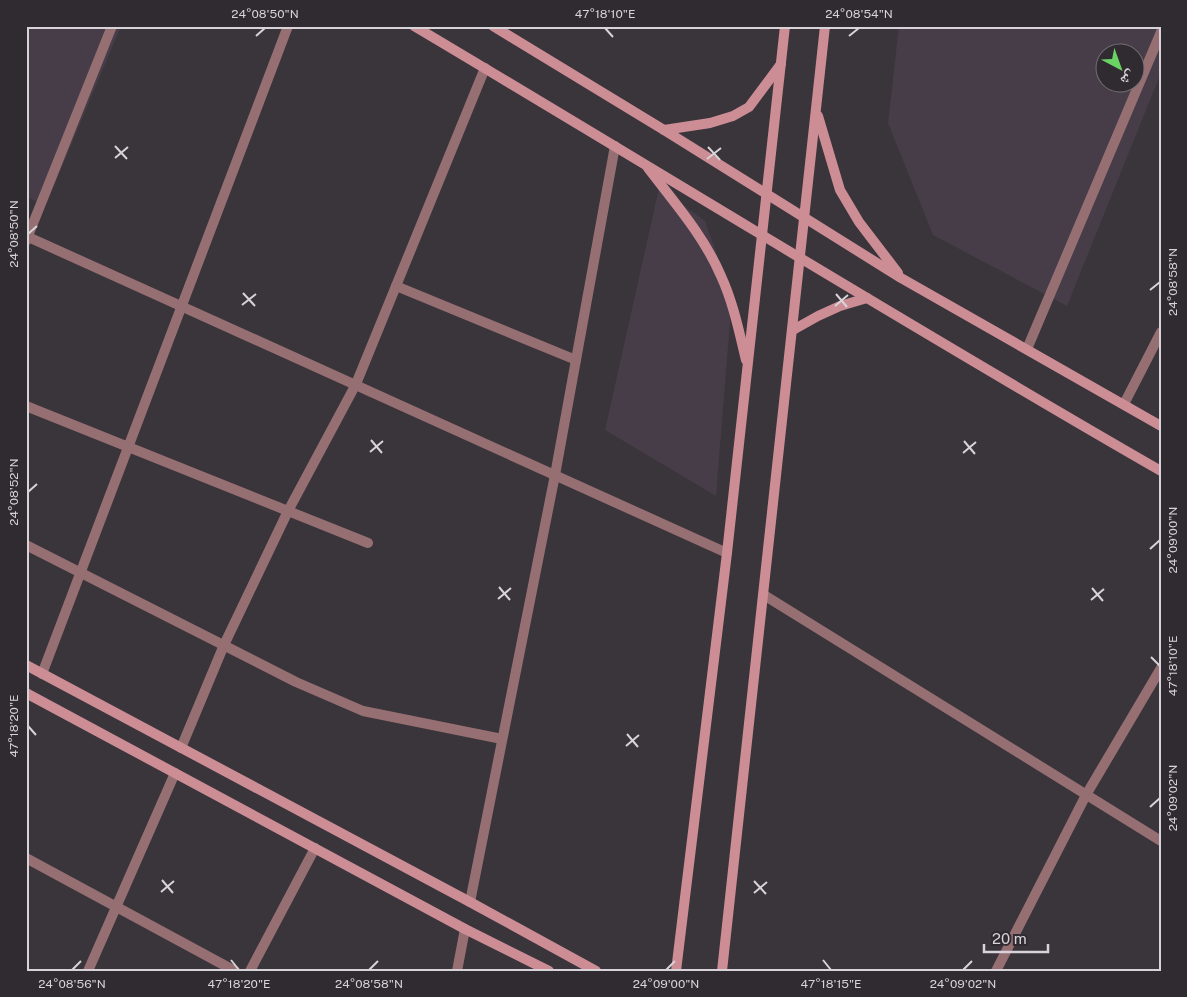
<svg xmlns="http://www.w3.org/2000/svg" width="1187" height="997" font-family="'Public Sans','Noto Naskh Arabic',sans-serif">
	<rect width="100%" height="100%" fill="#3a343b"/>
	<g fill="#473d49" fill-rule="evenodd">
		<polygon points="26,26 121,26 46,205 26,197"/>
		<path d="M899,26H1161V73L1067,306L933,235L888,123ZM1104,52H1134V82H1104Z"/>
		<polygon points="659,188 705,221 732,297 716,496 605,430"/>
	</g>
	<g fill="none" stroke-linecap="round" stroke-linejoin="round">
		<g stroke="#966f73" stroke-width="10">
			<polyline points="26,236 727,553"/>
			<polyline points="26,241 112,26"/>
			<polyline points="396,286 576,360"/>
			<polyline points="1027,349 1161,32"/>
			<polyline points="1124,404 1161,332"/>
			<polyline points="26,406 368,543"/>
			<polyline points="26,545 296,682 363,711 502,739"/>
			<polyline points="764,595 1161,841"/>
			<polyline points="42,674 288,26"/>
			<polyline points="181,748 224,645 288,511 356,384 485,68"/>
			<polyline points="26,858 235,971"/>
			<polyline points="470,902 555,475 615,146"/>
			<polyline points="88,971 175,773"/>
			<polyline points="250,971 315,848"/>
			<polyline points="457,971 465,929"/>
			<polyline points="996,971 1086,795 1161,668"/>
		</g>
		<g stroke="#cc8d95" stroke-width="10">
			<path d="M414,26C663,174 910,327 1161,471"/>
			<polyline points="493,26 664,130 901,278 1161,426"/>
			<polyline points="818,116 840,190 859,222 898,273"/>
			<polyline points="664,130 710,123 733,116 749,107 781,64"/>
			<path d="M648,168C674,202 704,236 721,276C733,302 739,331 746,360"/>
			<polyline points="793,330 818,316 840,306 867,298"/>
			<polyline points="26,665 470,902 596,971"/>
			<polyline points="26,693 465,929 549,971"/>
			<polyline points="676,971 727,553 785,26"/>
			<polyline points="722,971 825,26"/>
		</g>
	</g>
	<path fill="none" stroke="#d7d3d8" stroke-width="2" d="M605,28L613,37M256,36L265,28M849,36L859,28M115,146L127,159M708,147L720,160M115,158L128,147M707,159L721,148M28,234L37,226M1150,290L1160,282M243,293L255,306M836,294L847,307M242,305L256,294M835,306L848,295M371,440L382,453M964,441L975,454M370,452L383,441M963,453L976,442M28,492L37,484M1150,549L1160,540M499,587L510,600M1092,588L1103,601M498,599L511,588M1091,600L1104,589M1151,657L1160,666M28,726L36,735M627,734L638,747M626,746L639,735M1150,807L1160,798M162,880L173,893M754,881L766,894M161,892L174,881M754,893L767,882M231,960L239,970M823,960L831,970M72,970L81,961M369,970L378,961M666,970L675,961M963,970L972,961"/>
	<rect width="1187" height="997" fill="none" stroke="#302a31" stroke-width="55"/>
	<g transform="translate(1120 68) rotate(139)"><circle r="24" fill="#302a31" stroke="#736e74"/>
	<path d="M0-4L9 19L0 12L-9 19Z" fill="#69d464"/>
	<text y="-8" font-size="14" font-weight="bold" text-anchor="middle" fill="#d7d3d8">ش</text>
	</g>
	<path d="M984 944v8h64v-8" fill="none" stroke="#d7d3d8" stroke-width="2.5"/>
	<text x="992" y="944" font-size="15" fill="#d7d3d8" stroke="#302a31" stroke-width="4" paint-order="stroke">20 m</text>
	<rect x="28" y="28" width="1132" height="942" fill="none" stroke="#d7d3d8" stroke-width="2"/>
	<g font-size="12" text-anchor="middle" fill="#d7d3d8">
		<text x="265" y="18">24°08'50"N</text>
		<text x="605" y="18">47°18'10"E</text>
		<text x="859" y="18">24°08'54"N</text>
		<text transform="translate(14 234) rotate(-90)" y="4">24°08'50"N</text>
		<text transform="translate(1173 282) rotate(-90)" y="4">24°08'58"N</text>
		<text transform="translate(14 492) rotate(-90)" y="4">24°08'52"N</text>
		<text transform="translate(1173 540) rotate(-90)" y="4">24°09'00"N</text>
		<text transform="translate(1173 666) rotate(-90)" y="4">47°18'10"E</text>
		<text transform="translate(14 726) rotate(-90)" y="4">47°18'20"E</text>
		<text transform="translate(1173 798) rotate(-90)" y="4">24°09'02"N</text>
		<text x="72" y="988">24°08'56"N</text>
		<text x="239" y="988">47°18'20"E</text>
		<text x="369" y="988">24°08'58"N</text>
		<text x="666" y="988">24°09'00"N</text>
		<text x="831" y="988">47°18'15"E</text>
		<text x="963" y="988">24°09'02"N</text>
	</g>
</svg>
